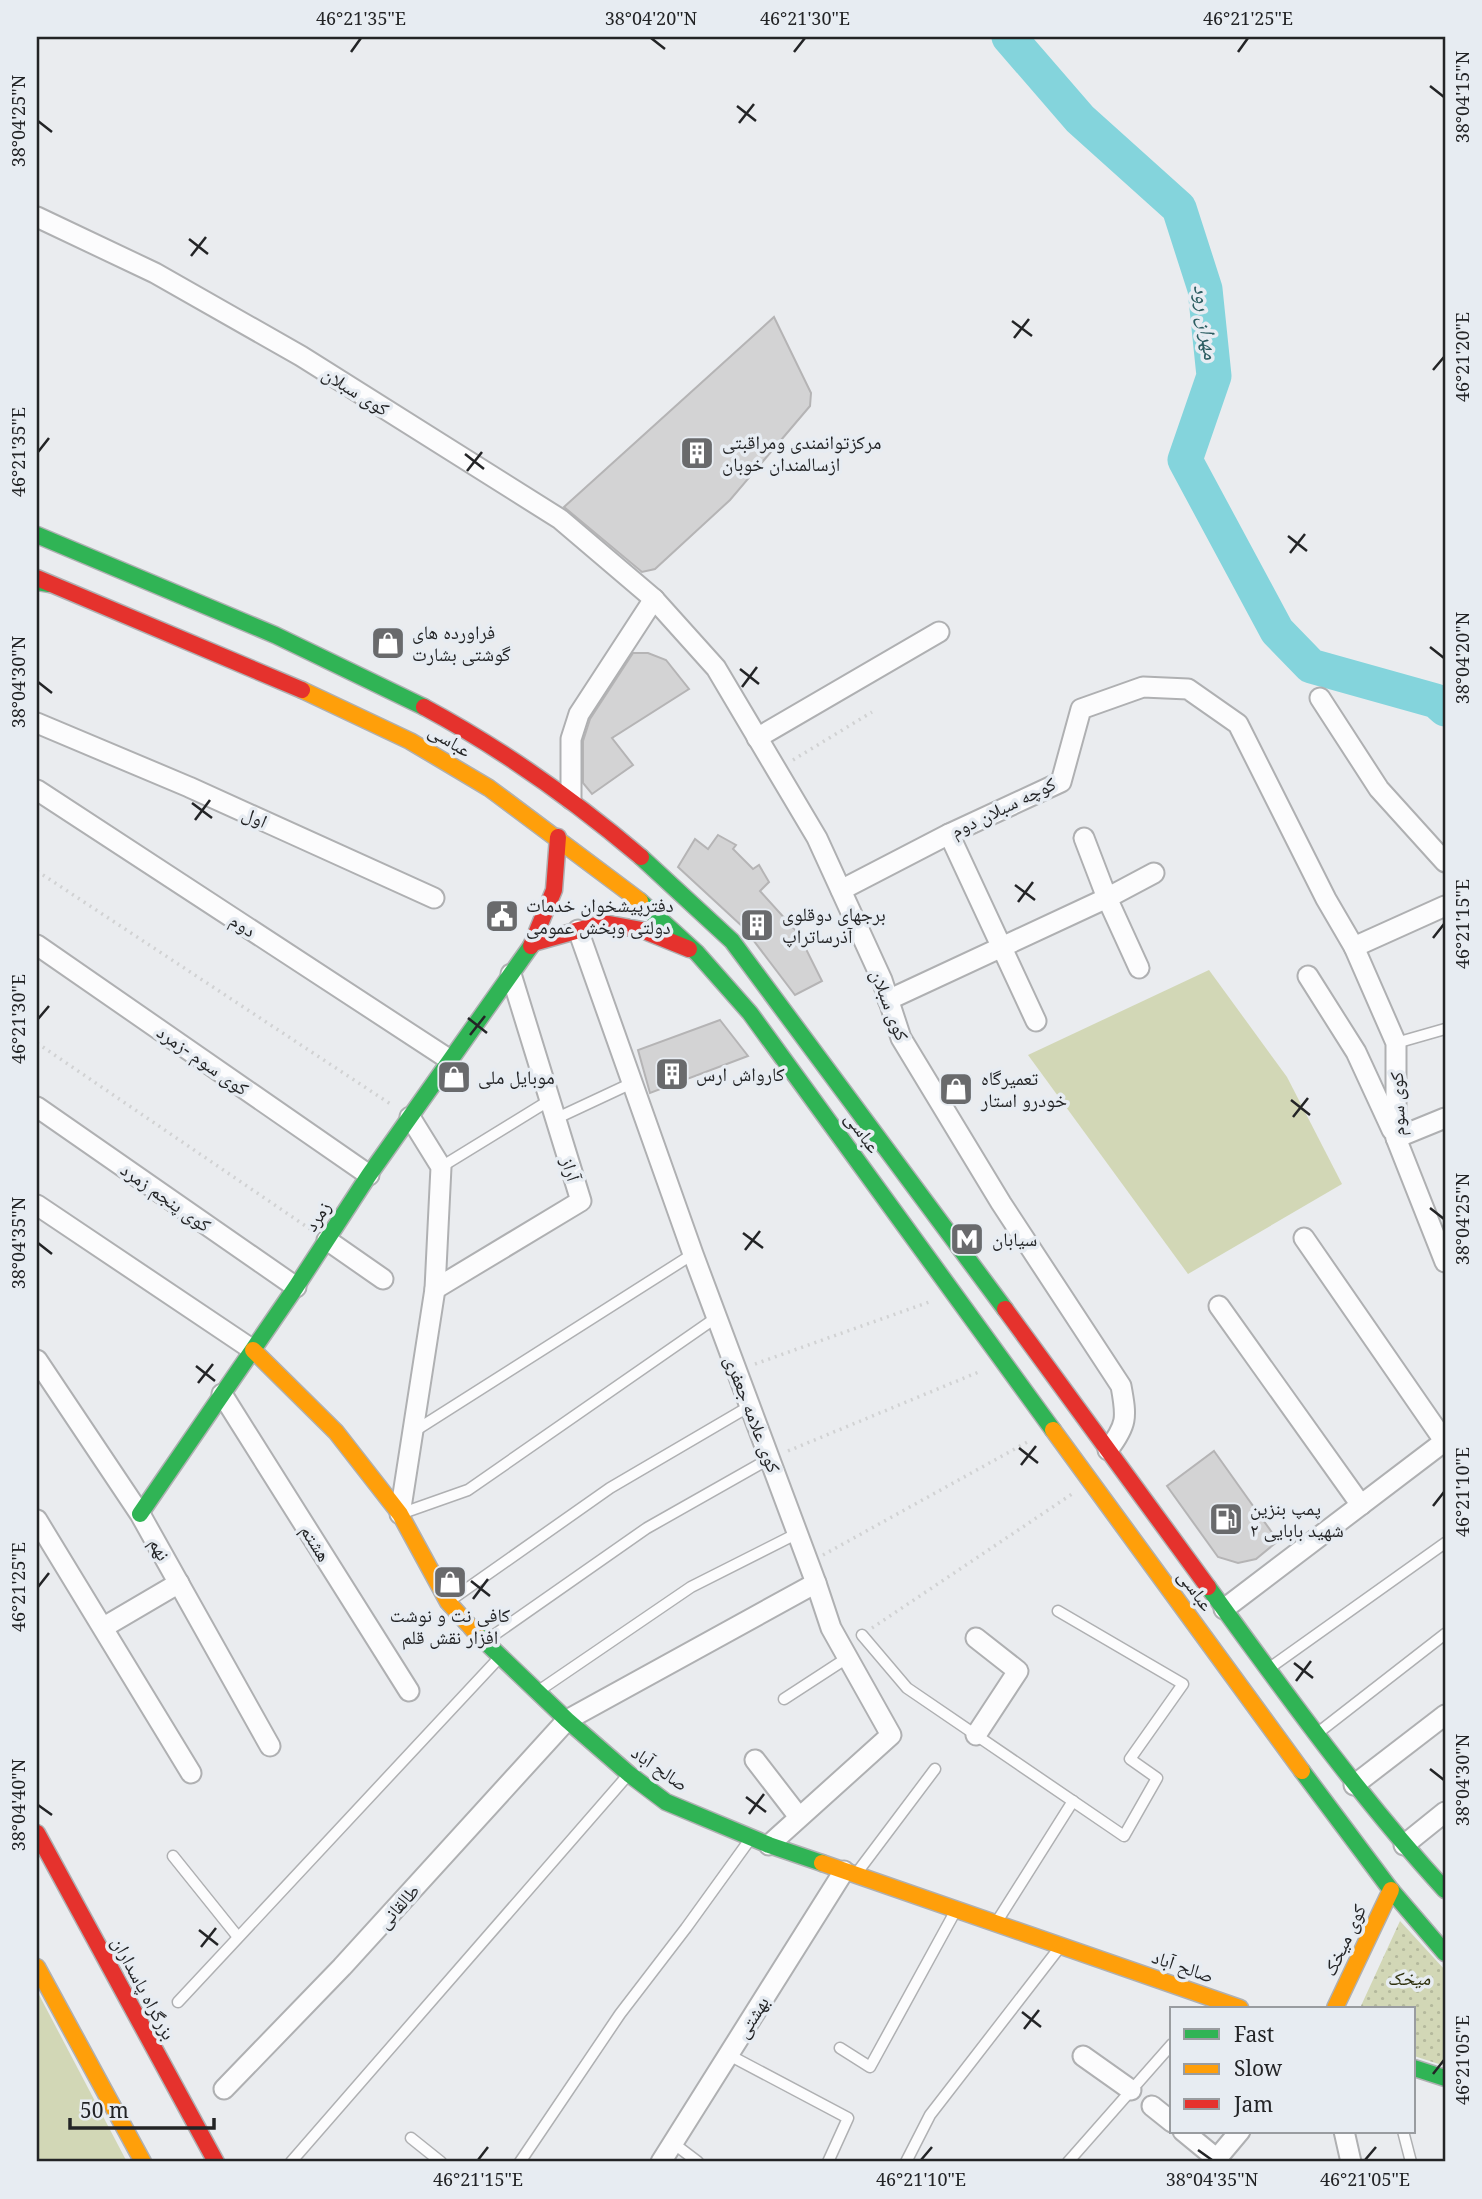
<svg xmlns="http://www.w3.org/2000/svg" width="1482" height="2199" font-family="'Noto Serif','Noto Naskh Arabic',serif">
	<defs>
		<pattern id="park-dots" width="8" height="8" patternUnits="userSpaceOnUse" patternTransform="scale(1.75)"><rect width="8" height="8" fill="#d2d7b6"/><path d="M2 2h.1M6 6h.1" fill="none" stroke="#b4b89c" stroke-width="1.8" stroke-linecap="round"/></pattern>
	</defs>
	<rect width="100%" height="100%" fill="#eaecef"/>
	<g fill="#d2d7b6">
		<polygon points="1209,970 1287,1077 1342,1184 1188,1274 1028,1055"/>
		<polygon points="37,1991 127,2162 37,2162"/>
	</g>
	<polygon fill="url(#park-dots)" points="1400,1921 1445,1970 1445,2066 1414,2056 1414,2008 1360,2008"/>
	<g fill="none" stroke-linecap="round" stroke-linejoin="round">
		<polyline stroke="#84d4dc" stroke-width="35" points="1009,37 1080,119 1179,208 1205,289 1214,376 1185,460 1277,631 1311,666 1436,701 1445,709"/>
	</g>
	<g fill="#d3d3d4" stroke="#b5b4b5" stroke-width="2">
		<polygon points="774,317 811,393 810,406 730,500 655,569 642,572 564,507"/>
		<polygon points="633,653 648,653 666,660 689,689 612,738 633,765 592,794 583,783 583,741 590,719"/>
		<polygon points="718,835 736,845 733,849 753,869 759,865 769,882 760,891 798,933 822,981 795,995 744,928 678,867 695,839 708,849"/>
		<polygon points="720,1020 748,1056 650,1093 638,1050"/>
		<polygon points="1214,1451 1278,1541 1256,1559 1238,1563 1218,1557 1167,1486"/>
	</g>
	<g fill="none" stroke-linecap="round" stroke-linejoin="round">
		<g stroke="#afb0b2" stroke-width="13">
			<g id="lane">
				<polyline points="1396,1043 1445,1029"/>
				<polyline points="555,1119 632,1083"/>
				<polyline points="441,1167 550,1100"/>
				<polyline points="413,1432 693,1254"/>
				<polyline points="400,1514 468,1490 717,1317"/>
				<polyline points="448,1602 610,1488 750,1406"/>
				<polyline points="862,1635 907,1688 1124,1836 1157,1778 1130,1759 1183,1684 1058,1611"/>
				<polyline points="484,1642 647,1528 769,1459"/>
				<polyline points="1271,1667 1445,1543"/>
				<polyline points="537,1692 691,1587 798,1533"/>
				<polyline points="784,1699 847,1658"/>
				<polyline points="1319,1732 1445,1634"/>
				<polyline points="173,1856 238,1937"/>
				<polyline points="856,1874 935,1769"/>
				<polyline points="996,1923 1073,1801"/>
				<polyline points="178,2002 499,1658"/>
				<polyline points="840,2048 870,2067 956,1910"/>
				<polyline points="729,2055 848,2118 828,2162"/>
				<polyline points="1403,2131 1411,2162"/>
				<polyline points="411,2138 441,2162"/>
				<polyline points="673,2143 698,2162"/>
				<polyline points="291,2162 628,1775"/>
				<polyline points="520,2162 620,2014 686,1928 751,1838"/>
				<polyline points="906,2162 930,2115 1060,1947"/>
				<polyline points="1068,2162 1172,2044"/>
			</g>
		</g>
		<g stroke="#afb0b2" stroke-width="23">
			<g id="street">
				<path d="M37,217L155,273L301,356L560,519L654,599L716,668L817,838L882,980L901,1038L1001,1203L1121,1386C1127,1418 1127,1425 1108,1450"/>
				<polyline points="1320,698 1379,789 1445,862"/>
				<polyline points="37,723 189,787 434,898"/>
				<polyline points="757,738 939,632"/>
				<polyline points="37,790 450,1060"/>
				<polyline points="571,799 571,739 579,714 654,599"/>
				<polyline points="949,834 1036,1021"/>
				<polyline points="1084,838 1107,898 1139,968"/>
				<polyline points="841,890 949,834 1061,782 1081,709 1143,687 1188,689 1238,724 1326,899 1354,947 1396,1043 1396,1138 1445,1262"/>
				<polyline points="578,930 693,1254 816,1583 831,1628 891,1735 769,1845"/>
				<polyline points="37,945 369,1175"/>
				<polyline points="1354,947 1445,906"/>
				<polyline points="1308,976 1356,1052 1392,1130"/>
				<polyline points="888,1000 1107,898 1154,873"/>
				<polyline points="37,1107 296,1287"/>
				<polyline points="1396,1138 1445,1118"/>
				<polyline points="37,1205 253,1350"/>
				<polyline points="1304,1238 1445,1442"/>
				<polyline points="327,1240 383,1279"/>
				<polyline points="435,1289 581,1201 511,974"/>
				<polyline points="1219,1306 1361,1505"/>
				<polyline points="37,1360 140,1514 270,1746"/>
				<polyline points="222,1394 409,1691"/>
				<polyline points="400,1514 435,1289 441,1167 410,1117"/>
				<polyline points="37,1520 191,1773"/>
				<polyline points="1224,1609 1445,1441"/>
				<polyline points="104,1627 179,1583"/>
				<polyline points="976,1735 1018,1671 976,1638"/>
				<polyline points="755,1760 799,1817"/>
				<polyline points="1354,1785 1445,1715"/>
				<polyline points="1404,1845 1445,1812"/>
				<polyline points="1083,2056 1131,2090"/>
				<polyline points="224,2089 342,1967 567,1720 816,1583"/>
				<polyline points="1152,2106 1172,2122"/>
				<polyline points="1183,2131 1217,2159"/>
				<polyline points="1344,2131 1351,2162"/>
				<polyline points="661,2162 844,1871"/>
				<polyline points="1214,2162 1240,2131"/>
			</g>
		</g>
		<g stroke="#afb0b2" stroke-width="19">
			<g id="fast">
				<polyline points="37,535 275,635 424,707"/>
				<polyline points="37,582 49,584"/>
				<polyline points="641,857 732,941 1005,1309"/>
				<polyline points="640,901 697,953 750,1013 1053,1430"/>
				<polyline points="140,1514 296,1287 369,1175 531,946"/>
				<path d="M1208,1587C1284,1691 1358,1795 1445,1890"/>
				<polyline points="476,1633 567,1720 629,1774 666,1802 769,1845 822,1863"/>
				<polyline points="1302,1771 1391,1890 1445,1953"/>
				<polyline points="1414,2068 1445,2078"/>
			</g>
		</g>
		<g stroke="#afb0b2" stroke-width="19">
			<g id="slow">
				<polyline points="302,690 410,741 489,788 640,901"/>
				<polyline points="253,1350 336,1432 400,1514 448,1602 476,1633"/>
				<polyline points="1053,1430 1302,1771"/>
				<polyline points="822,1863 1240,2008"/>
				<polyline points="37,1967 143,2162"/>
				<polyline points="1335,2008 1391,1890"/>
			</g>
		</g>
		<g stroke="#afb0b2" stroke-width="19">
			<g id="jam">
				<polyline points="37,578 302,690"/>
				<path d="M424,707C502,749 574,800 641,857"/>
				<polyline points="533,943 604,923 642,930 689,949"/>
				<polyline points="531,946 554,890 558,837"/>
				<polyline points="1005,1309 1208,1587"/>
				<polyline points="37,1833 216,2162"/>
			</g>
		</g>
		<g stroke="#d1d2d3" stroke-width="3.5" stroke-dasharray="2 5" stroke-linecap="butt">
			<polyline points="793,760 872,712"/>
			<polyline points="37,871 392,1105"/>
			<polyline points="37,1043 310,1229"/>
			<polyline points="755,1364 932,1301"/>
			<polyline points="788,1451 981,1371"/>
			<polyline points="823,1555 1031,1440"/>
			<polyline points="872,1628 1072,1494"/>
		</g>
		<use href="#lane" stroke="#fcfcfd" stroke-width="10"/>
		<use href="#street" stroke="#fcfcfd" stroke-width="19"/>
		<use href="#fast" stroke="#30b455" stroke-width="16"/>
		<use href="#slow" stroke="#ff9f0a" stroke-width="16"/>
		<use href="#jam" stroke="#e5322d" stroke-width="16"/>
	</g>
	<path fill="none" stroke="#232426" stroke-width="2.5" d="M651,38L665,49M351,52L361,38M794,52L805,38M1238,52L1248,38M1430,86L1444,97M737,106L756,121M38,121L52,132M739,123L754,104M189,239L208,254M191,256L206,237M1012,321L1032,336M1014,338L1029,319M1433,370L1444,357M38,452L49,438M465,454L484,469M467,471L482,452M1288,536L1307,551M1290,553L1305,534M1430,647L1444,658M740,669L759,684M38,682L52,693M742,687L757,667M192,803L212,818M195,820L210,800M1015,885L1035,900M1018,902L1033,882M1433,938L1444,924M468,1018L487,1033M38,1019L49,1006M470,1035L485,1016M1291,1100L1310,1115M1293,1117L1308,1098M1430,1208L1444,1219M743,1233L763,1248M38,1243L52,1254M745,1250L760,1231M196,1366L215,1381M198,1383L213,1364M1019,1448L1038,1463M1021,1465L1036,1446M1433,1506L1444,1492M471,1581L490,1596M38,1587L49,1573M473,1599L488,1579M1294,1663L1313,1678M1296,1681L1311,1661M1430,1769L1444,1780M746,1797L766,1812M38,1805L52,1815M749,1814L764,1794M199,1930L218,1945M201,1947L216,1928M1022,2012L1041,2027M1024,2029L1039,2010M1433,2074L1444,2060M1198,2150L1212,2160M478,2160L488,2147M921,2160L932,2147M1365,2160L1376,2147"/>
	<defs>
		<g id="building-square" transform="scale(1.75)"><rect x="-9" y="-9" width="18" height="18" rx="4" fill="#696a6c" stroke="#e7ecf2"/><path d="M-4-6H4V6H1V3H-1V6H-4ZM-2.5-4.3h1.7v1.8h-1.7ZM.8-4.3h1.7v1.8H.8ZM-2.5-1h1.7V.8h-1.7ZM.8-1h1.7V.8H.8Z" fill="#fff"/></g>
		<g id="shop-square" transform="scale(1.75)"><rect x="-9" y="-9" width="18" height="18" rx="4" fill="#696a6c" stroke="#e7ecf2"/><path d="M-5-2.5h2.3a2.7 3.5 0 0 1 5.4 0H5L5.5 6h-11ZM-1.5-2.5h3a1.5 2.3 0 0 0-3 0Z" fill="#fff"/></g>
		<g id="civic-square" transform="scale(1.75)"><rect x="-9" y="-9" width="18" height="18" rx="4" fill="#696a6c" stroke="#e7ecf2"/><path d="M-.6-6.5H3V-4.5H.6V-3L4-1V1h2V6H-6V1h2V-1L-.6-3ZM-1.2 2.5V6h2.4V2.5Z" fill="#fff"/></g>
		<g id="metro-square" transform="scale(1.75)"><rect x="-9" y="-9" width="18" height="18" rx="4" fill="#696a6c" stroke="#e7ecf2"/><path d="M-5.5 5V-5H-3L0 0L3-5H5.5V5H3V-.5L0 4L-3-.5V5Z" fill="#fff"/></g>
		<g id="fuel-square" transform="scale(1.75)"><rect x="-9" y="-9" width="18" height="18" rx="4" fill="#696a6c" stroke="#e7ecf2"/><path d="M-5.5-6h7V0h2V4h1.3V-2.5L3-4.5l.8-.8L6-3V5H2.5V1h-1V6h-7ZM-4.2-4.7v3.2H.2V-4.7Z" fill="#fff"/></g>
	</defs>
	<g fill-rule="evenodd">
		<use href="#building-square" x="697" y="453"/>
		<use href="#shop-square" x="388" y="643"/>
		<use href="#civic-square" x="502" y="916"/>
		<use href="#building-square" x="757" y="925"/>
		<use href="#building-square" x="672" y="1074"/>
		<use href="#shop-square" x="454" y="1077"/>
		<use href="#shop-square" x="956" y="1089"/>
		<use href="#metro-square" x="967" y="1239"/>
		<use href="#fuel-square" x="1226" y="1519"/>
		<use href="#shop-square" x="450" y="1582"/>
	</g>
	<g text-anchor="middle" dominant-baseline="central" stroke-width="7" stroke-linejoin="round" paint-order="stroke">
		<g font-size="19" fill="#232426" stroke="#e7ecf2">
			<text transform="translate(356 391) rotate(32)">کوی سبلان</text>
			<text transform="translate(450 740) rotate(31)">عباسى</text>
			<text transform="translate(1003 807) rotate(-26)">کوچه سبلان دوم</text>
			<text transform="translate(255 817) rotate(24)">اول</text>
			<text transform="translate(243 925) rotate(33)">دوم</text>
			<text transform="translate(890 1005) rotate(69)">کوی سبلان</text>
			<text transform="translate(203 1060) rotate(35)">کوی سوم -زمرد</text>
			<text transform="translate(1397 1104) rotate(-92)">کوی سوم</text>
			<text transform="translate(863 1132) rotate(54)">عباسى</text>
			<text transform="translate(571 1169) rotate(73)">آراز</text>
			<text transform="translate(166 1197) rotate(35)">کوی پنجم زمرد</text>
			<text transform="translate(317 1216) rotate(-57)">زمرد</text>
			<text transform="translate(753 1414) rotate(69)">کوی علامه جعفری</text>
			<text transform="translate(316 1543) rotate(58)">هشتم</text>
			<text transform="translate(160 1549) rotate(61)">نهم</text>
			<text transform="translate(1196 1590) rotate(54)">عباسى</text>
			<text transform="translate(660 1768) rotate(35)">صالح آباد</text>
			<text transform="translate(398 1906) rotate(-48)">طالقانی</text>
			<text transform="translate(1344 1940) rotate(-65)">کوی میخک</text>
			<text transform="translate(1183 1966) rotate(19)">صالح آباد</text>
			<text transform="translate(144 1988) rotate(62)">بزرگراه پاسداران</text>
			<text transform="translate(752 2017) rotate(-58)">بهشتی</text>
		</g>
		<g font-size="19" fill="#232426" stroke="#e7ecf2" text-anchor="start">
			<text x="722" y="442">مرکزتوانمندی ومراقبتی<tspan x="722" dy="22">ازسالمندان خوبان</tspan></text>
			<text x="412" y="632">فراورده های<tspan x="412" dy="22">گوشتی بشارت</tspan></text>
			<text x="526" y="905">دفترپیشخوان خدمات<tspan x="526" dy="22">دولتی وبخش عمومی</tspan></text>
			<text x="782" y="914">برجهای دوقلوی<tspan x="782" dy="22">آذرساتراپ</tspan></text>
			<text x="696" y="1074">کارواش ارس</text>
			<text x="478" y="1077">موبایل ملی</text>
			<text x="981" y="1078">تعمیرگاه<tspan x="981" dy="22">خودرو استار</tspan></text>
			<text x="992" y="1239">سیابان</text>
			<text x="1250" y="1508">پمپ بنزین<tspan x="1250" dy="22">شهید بابایی ۲</tspan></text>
			<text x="450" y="1615" text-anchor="middle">کافی نت و نوشت<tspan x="450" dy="22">افزار نقش قلم</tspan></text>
		</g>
		<g font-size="19" font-style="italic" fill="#2d2f0d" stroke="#e7ecf2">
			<text x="1409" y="1978">میخک</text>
		</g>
		<g font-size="21" font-style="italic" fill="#2c5d61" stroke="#e7ecf2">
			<text transform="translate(1207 322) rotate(82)">مهران رود</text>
		</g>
	</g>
	<rect width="1482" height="2199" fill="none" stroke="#e7ecf2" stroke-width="77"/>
	<rect x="1170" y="2007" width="245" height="126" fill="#e7ecf2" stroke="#999ca0" stroke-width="2"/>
	<rect x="1184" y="2029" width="35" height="10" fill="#30b455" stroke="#999ca0" stroke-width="2"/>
	<text x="1234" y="2042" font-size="21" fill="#232426">Fast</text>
	<rect x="1184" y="2064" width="35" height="10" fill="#ff9f0a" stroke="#999ca0" stroke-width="2"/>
	<text x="1234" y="2076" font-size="21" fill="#232426">Slow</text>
	<rect x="1184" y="2099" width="35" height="10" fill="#e5322d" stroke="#999ca0" stroke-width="2"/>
	<text x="1234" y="2112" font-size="21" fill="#232426">Jam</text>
	<path d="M70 2118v10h144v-10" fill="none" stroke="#232426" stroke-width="3.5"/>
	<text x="80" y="2118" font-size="21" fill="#232426" stroke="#e7ecf2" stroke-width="5" paint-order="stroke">50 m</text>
	<rect x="38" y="38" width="1406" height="2122" fill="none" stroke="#232426" stroke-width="2.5"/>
	<g font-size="18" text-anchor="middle" fill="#232426">
		<text x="361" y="25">46°21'35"E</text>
		<text x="651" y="25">38°04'20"N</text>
		<text x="805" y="25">46°21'30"E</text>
		<text x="1248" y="25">46°21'25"E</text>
		<text transform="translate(1463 97) rotate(-90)" y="6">38°04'15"N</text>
		<text transform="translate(19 121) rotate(-90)" y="6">38°04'25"N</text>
		<text transform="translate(1463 357) rotate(-90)" y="6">46°21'20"E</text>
		<text transform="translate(19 452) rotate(-90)" y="6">46°21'35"E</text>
		<text transform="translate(1463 658) rotate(-90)" y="6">38°04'20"N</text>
		<text transform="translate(19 682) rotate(-90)" y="6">38°04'30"N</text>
		<text transform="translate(1463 924) rotate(-90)" y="6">46°21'15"E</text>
		<text transform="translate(19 1019) rotate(-90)" y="6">46°21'30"E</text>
		<text transform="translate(1463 1219) rotate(-90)" y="6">38°04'25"N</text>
		<text transform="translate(19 1243) rotate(-90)" y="6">38°04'35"N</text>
		<text transform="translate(1463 1492) rotate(-90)" y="6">46°21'10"E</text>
		<text transform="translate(19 1587) rotate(-90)" y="6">46°21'25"E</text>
		<text transform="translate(1463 1780) rotate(-90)" y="6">38°04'30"N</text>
		<text transform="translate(19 1805) rotate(-90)" y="6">38°04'40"N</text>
		<text transform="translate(1463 2060) rotate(-90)" y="6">46°21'05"E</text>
		<text x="478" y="2186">46°21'15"E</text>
		<text x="921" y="2186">46°21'10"E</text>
		<text x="1212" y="2186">38°04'35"N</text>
		<text x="1365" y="2186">46°21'05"E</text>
	</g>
</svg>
